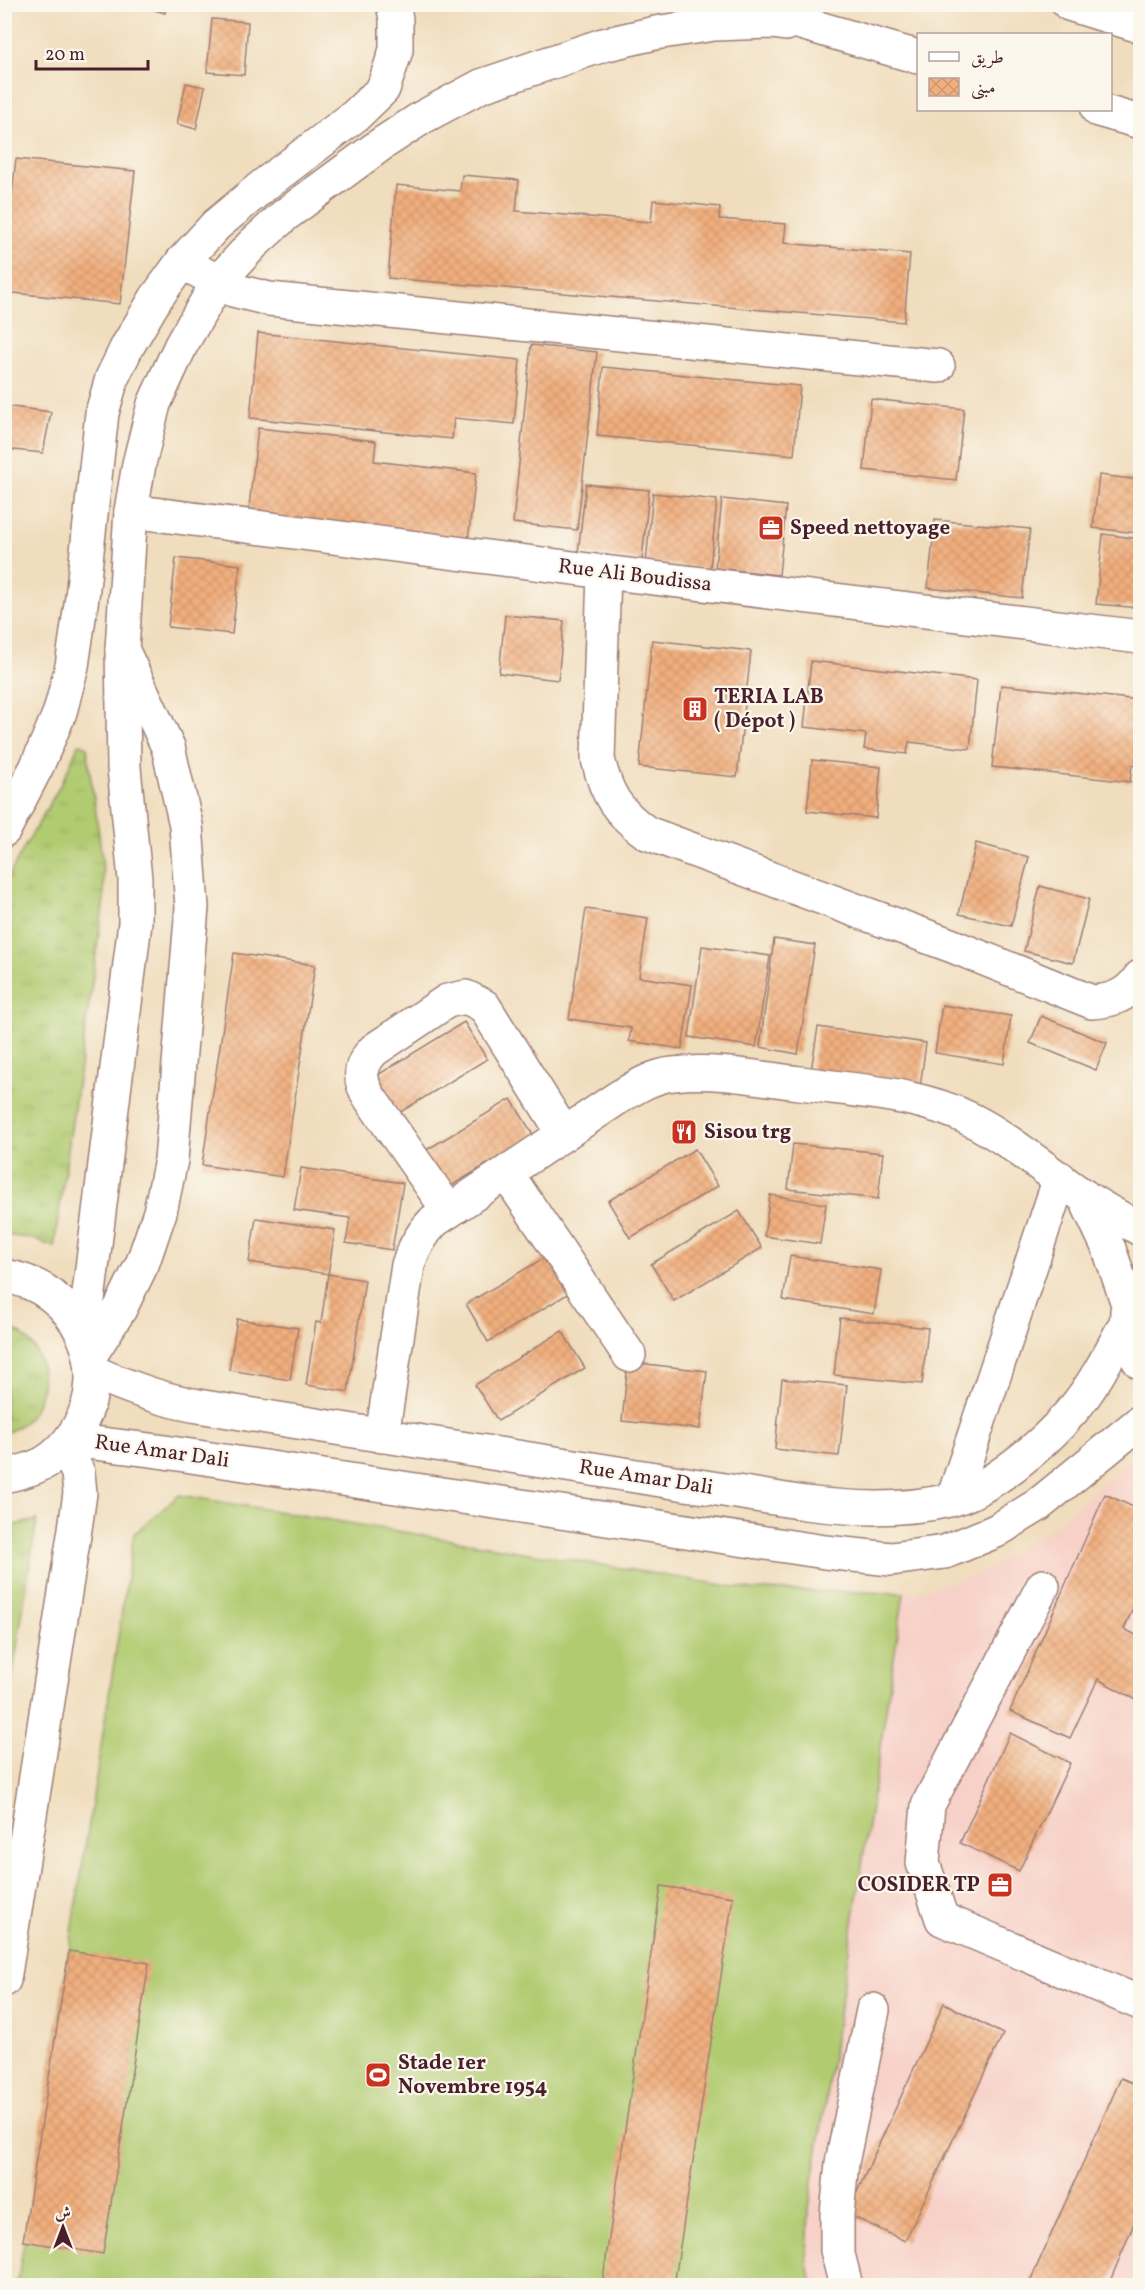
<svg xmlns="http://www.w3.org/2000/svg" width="1145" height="2290" font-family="Vollkorn,Amiri,serif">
	<defs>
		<pattern id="grass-tufts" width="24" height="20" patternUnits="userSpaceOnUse" patternTransform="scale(1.5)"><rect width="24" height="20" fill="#b1cb71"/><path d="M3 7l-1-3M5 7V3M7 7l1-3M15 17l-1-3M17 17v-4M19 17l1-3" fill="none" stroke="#9aae62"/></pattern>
		<pattern id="building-cross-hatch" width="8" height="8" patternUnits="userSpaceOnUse" patternTransform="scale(1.5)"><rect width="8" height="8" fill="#f1af7e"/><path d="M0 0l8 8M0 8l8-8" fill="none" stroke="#d0966d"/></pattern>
	</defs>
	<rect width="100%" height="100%" fill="#fbf7ec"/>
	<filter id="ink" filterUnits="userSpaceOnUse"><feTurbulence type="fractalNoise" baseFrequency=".0167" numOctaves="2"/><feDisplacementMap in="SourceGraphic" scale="12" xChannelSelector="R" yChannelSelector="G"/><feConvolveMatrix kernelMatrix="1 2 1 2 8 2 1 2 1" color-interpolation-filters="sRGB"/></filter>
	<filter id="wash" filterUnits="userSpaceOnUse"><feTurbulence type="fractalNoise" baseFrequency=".008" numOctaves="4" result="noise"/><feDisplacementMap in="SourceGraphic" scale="24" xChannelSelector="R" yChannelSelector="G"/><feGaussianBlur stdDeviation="1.35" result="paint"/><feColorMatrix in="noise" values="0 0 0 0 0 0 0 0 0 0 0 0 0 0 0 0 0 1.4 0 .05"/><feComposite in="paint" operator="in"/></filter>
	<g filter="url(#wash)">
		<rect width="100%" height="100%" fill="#f0ddbd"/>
		<polygon fill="#f7d1c8" points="1140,1452 1140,2285 812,2286 807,2257 809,2208 904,1593 931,1588 980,1573 1057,1523"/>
		<g fill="url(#grass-tufts)" stroke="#7e754e" stroke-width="1.5">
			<path d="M81,744L87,747C92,798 104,848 104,899L54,1247L30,1238L5,1235V885C26,837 60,796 78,745Z"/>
			<path d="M5,1326C56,1342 54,1417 5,1433Z"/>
			<polygon points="37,1520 5,1723 5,1527"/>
		</g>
		<polygon fill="#b1cb71" stroke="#7e754e" stroke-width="1.5" points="179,1495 753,1590 904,1593 809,2208 807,2257 812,2285 17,2286 134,1534"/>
		<g id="blocks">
			<g fill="url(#building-cross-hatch)">
				<polygon points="134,4 167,4 165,13"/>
				<polygon points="212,19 248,22 244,75 207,72"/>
				<polygon points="186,83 205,87 196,129 177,124"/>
				<polygon points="16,159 135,171 120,304 4,292 4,265"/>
				<polygon points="462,175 519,180 516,211 651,222 653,200 720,207 719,219 786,224 784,243 910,254 904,322 388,278 396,185 460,191"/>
				<polygon points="258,333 520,360 514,424 454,418 452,439 250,418"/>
				<polygon points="531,345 597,352 577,530 513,523"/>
				<polygon points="603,367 800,386 794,455 597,436"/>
				<polygon points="871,399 964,409 956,480 864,470"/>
				<polygon points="4,406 51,412 43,453 4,449"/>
				<polygon points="258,428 376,441 374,461 476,473 468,541 248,516"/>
				<polygon points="1099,475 1140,480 1137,533 1093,528"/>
				<polygon points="586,484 649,490 642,560 578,553"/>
				<polygon points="653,493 717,500 710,569 646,562"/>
				<polygon points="722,499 786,506 779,575 715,568"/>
				<polygon points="935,520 1030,529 1022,598 928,588"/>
				<polygon points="1103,534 1140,539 1140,608 1096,604"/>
				<polygon points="176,558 240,565 232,634 168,627"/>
				<polygon points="505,615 564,621 558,680 499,673"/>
				<polygon points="652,640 751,651 737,777 639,767"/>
				<polygon points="811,661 977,680 970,749 909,742 907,754 864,749 866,734 804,727"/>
				<polygon points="1001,685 1139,700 1138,715 1140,715 1140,766 1132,765 1130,782 992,767"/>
				<polygon points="812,760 881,767 876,818 807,811"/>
				<polygon points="976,843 1029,857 1011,926 959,914"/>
				<polygon points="1040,886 1089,899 1073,963 1024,951"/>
				<polygon points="586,909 648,918 639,977 692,985 682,1049 629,1041 631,1028 569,1019"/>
				<polygon points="774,939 815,945 798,1054 760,1047"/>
				<polygon points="702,946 770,956 756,1047 689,1037"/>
				<polygon points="234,953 315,965 283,1177 202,1165"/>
				<polygon points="942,1005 1011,1016 1004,1064 935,1053"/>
				<polygon points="1041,1016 1107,1043 1096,1070 1030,1043"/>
				<polygon points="464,1022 487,1059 399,1113 376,1076"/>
				<polygon points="818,1027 926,1043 920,1087 811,1071"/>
				<polygon points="511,1099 534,1136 446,1189 423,1152"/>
				<polygon points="793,1144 883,1153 878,1199 788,1189"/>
				<polygon points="695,1149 718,1186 630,1238 608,1201"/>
				<polygon points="301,1168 403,1183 392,1250 346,1243 350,1218 294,1210"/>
				<polygon points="770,1195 826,1204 820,1244 764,1236"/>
				<polygon points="739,1211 762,1248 674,1301 651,1264"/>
				<polygon points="256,1218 335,1230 328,1274 249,1262"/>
				<polygon points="554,1252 576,1289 488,1342 466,1304"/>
				<polygon points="790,1256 881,1270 874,1314 783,1300"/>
				<polygon points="328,1274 365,1280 348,1392 306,1385 316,1322 321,1323"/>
				<polygon points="840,1318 928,1328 922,1384 834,1375"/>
				<polygon points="237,1319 298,1328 290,1380 229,1370"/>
				<polygon points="562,1331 585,1368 498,1421 475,1385"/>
				<polygon points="628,1362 707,1371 700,1429 622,1421"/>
				<polygon points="782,1379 847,1385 839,1456 775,1449"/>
				<polygon points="1105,1494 1140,1510 1140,1592 1124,1629 1140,1637 1140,1702 1098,1679 1070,1738 1010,1711"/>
				<polygon points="1010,1733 1070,1763 1019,1871 960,1843"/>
				<polygon points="661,1886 733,1897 674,2286 602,2286"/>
				<polygon points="69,1951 149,1963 103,2254 23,2241"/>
				<polygon points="944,2003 1003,2034 905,2241 847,2214"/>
				<polygon points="1121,2078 1140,2086 1140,2209 1108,2286 1028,2286"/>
			</g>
		</g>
	</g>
	<g filter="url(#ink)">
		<use href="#blocks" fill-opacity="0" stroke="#9d7e74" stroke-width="1.5"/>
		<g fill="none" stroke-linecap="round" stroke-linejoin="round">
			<g stroke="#9d7e74" stroke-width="36">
				<g id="minor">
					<polyline points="182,262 233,290 269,299 938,366"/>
					<polyline points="131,511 604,572 1140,637"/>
					<path d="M604,572L598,759C606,794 617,812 647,833L950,945L1092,1002C1113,1001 1128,995 1140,977"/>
					<polyline points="507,1174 629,1355"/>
					<polyline points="1084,1196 1109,1249 1128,1304"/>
					<path d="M449,1211L370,1098C358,1080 359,1065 374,1050L447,1001L466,997L484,1006L564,1134"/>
					<path d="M1127,1311C1126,1329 1129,1348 1140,1362"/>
					<polyline points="91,1354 120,1309 143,1262 160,1212 171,1160 192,907 186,825 168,747 122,649"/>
					<path d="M93,1372C130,1388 165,1401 204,1407L805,1503C854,1509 902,1511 950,1500C990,1490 1045,1443 1071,1412C1094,1386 1110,1353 1126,1323"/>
					<path d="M382,1436L408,1265C414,1247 421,1234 434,1221L619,1097C636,1087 653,1076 673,1074C715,1069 758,1078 800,1083C858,1091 919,1093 972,1120C1013,1141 1047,1172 1085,1197C1103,1209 1122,1219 1140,1229"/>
					<polyline points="70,1440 158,1451 825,1552 891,1559 945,1552 996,1531 1038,1505 1140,1422"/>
					<polyline points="953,1499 1060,1178"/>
					<polyline points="1043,1586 928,1805 923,1863 942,1919 1140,2003"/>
					<polyline points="846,2286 837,2250 837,2214 842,2163 873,2010"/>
				</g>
			</g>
			<g stroke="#9d7e74" stroke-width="36">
				<g id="major">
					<polyline points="4,830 37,766 60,712 72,666 82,597 102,413 112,378 127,347 156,298 182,262 216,225 264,185 356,115 383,89 396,50 396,19 393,4"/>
					<path d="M4,1276C77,1286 116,1369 76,1431C68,1443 57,1456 44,1463C31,1470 18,1473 4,1476"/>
					<polyline points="84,1333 135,923 135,879 124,768 122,649 131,511 139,464 154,404 181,345 218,282 253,244 285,215 383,143 423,117 481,86 603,45 655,33 714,24 773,22 786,24"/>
					<polyline points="4,1980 75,1529 80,1493 78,1473 65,1446"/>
				</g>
			</g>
			<g stroke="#9d7e74" stroke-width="36">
				<g id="highway">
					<polyline points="736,4 918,57"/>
					<polyline points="1069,4 1140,26"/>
					<polyline points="1098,110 1140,122"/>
				</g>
			</g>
			<use href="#minor" stroke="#fff" stroke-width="33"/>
			<use href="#major" stroke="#fff" stroke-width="33"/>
			<use href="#highway" stroke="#fff" stroke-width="33"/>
		</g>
	</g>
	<defs>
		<g id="office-square" transform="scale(1.35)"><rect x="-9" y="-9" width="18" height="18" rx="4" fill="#c8321e" stroke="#fbf7ec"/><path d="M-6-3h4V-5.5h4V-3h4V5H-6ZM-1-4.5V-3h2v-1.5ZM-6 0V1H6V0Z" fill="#fff"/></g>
		<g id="building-square" transform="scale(1.35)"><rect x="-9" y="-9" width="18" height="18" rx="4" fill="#c8321e" stroke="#fbf7ec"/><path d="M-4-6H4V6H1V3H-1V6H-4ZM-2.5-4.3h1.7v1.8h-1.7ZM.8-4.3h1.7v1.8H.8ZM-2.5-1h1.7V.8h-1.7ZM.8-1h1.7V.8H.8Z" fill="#fff"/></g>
		<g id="restaurant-square" transform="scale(1.35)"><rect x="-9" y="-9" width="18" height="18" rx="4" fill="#c8321e" stroke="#fbf7ec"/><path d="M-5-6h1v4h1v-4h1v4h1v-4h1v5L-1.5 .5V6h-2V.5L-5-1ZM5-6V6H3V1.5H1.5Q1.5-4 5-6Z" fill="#fff"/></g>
		<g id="stadium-square" transform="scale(1.35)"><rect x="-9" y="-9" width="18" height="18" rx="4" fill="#c8321e" stroke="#fbf7ec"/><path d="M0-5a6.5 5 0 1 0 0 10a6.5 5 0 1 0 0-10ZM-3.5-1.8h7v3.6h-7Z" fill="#fff"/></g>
	</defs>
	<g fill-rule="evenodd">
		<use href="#office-square" x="771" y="528"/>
		<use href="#building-square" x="695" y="709"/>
		<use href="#restaurant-square" x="684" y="1132"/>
		<use href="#office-square" x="1000" y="1885"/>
		<use href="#stadium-square" x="378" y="2075"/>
	</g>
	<g text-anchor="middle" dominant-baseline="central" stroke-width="4.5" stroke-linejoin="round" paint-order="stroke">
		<g font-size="21" font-weight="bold" fill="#4a1f2b" stroke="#fbf7ec" text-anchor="start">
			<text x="790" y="528">Speed nettoyage</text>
			<text x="714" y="697">TERIA LAB<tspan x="714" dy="24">( Dépot )</tspan></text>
			<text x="704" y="1132">Sisou trg</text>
			<text x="980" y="1885" text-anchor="end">COSIDER TP</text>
			<text x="398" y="2063">Stade 1er<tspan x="398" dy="24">Novembre 1954</tspan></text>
		</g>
		<g font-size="21" fill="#4a1f2b" stroke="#fbf7ec">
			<text transform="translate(635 576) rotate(7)">Rue Ali Boudissa</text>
			<text transform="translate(162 1452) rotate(8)">Rue Amar Dali</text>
			<text transform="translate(646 1478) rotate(9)">Rue Amar Dali</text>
		</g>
	</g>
	<rect width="1145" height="2290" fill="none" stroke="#fbf7ec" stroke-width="24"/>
	<rect x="917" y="33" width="195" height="78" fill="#fbf7ec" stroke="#b4a19f" stroke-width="1.5"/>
	<rect x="929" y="52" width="30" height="9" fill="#ffffff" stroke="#b4a19f" stroke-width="1.5"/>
	<text x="971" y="63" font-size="18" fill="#4a1f2b">طريق</text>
	<rect x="929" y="78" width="30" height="18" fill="url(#building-cross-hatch)" stroke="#b4a19f" stroke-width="1.5"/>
	<text x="971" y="93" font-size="18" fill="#4a1f2b">مبنى</text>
	<g transform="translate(63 2227)" stroke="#fbf7ec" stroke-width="4.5" paint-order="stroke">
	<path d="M0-4.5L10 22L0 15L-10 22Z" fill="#4a1f2b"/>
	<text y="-9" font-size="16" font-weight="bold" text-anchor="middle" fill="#4a1f2b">ش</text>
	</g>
	<path d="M36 60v9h112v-9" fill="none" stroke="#4a1f2b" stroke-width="3"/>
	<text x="45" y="60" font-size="18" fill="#4a1f2b" stroke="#fbf7ec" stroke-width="4.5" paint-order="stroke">20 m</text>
</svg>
